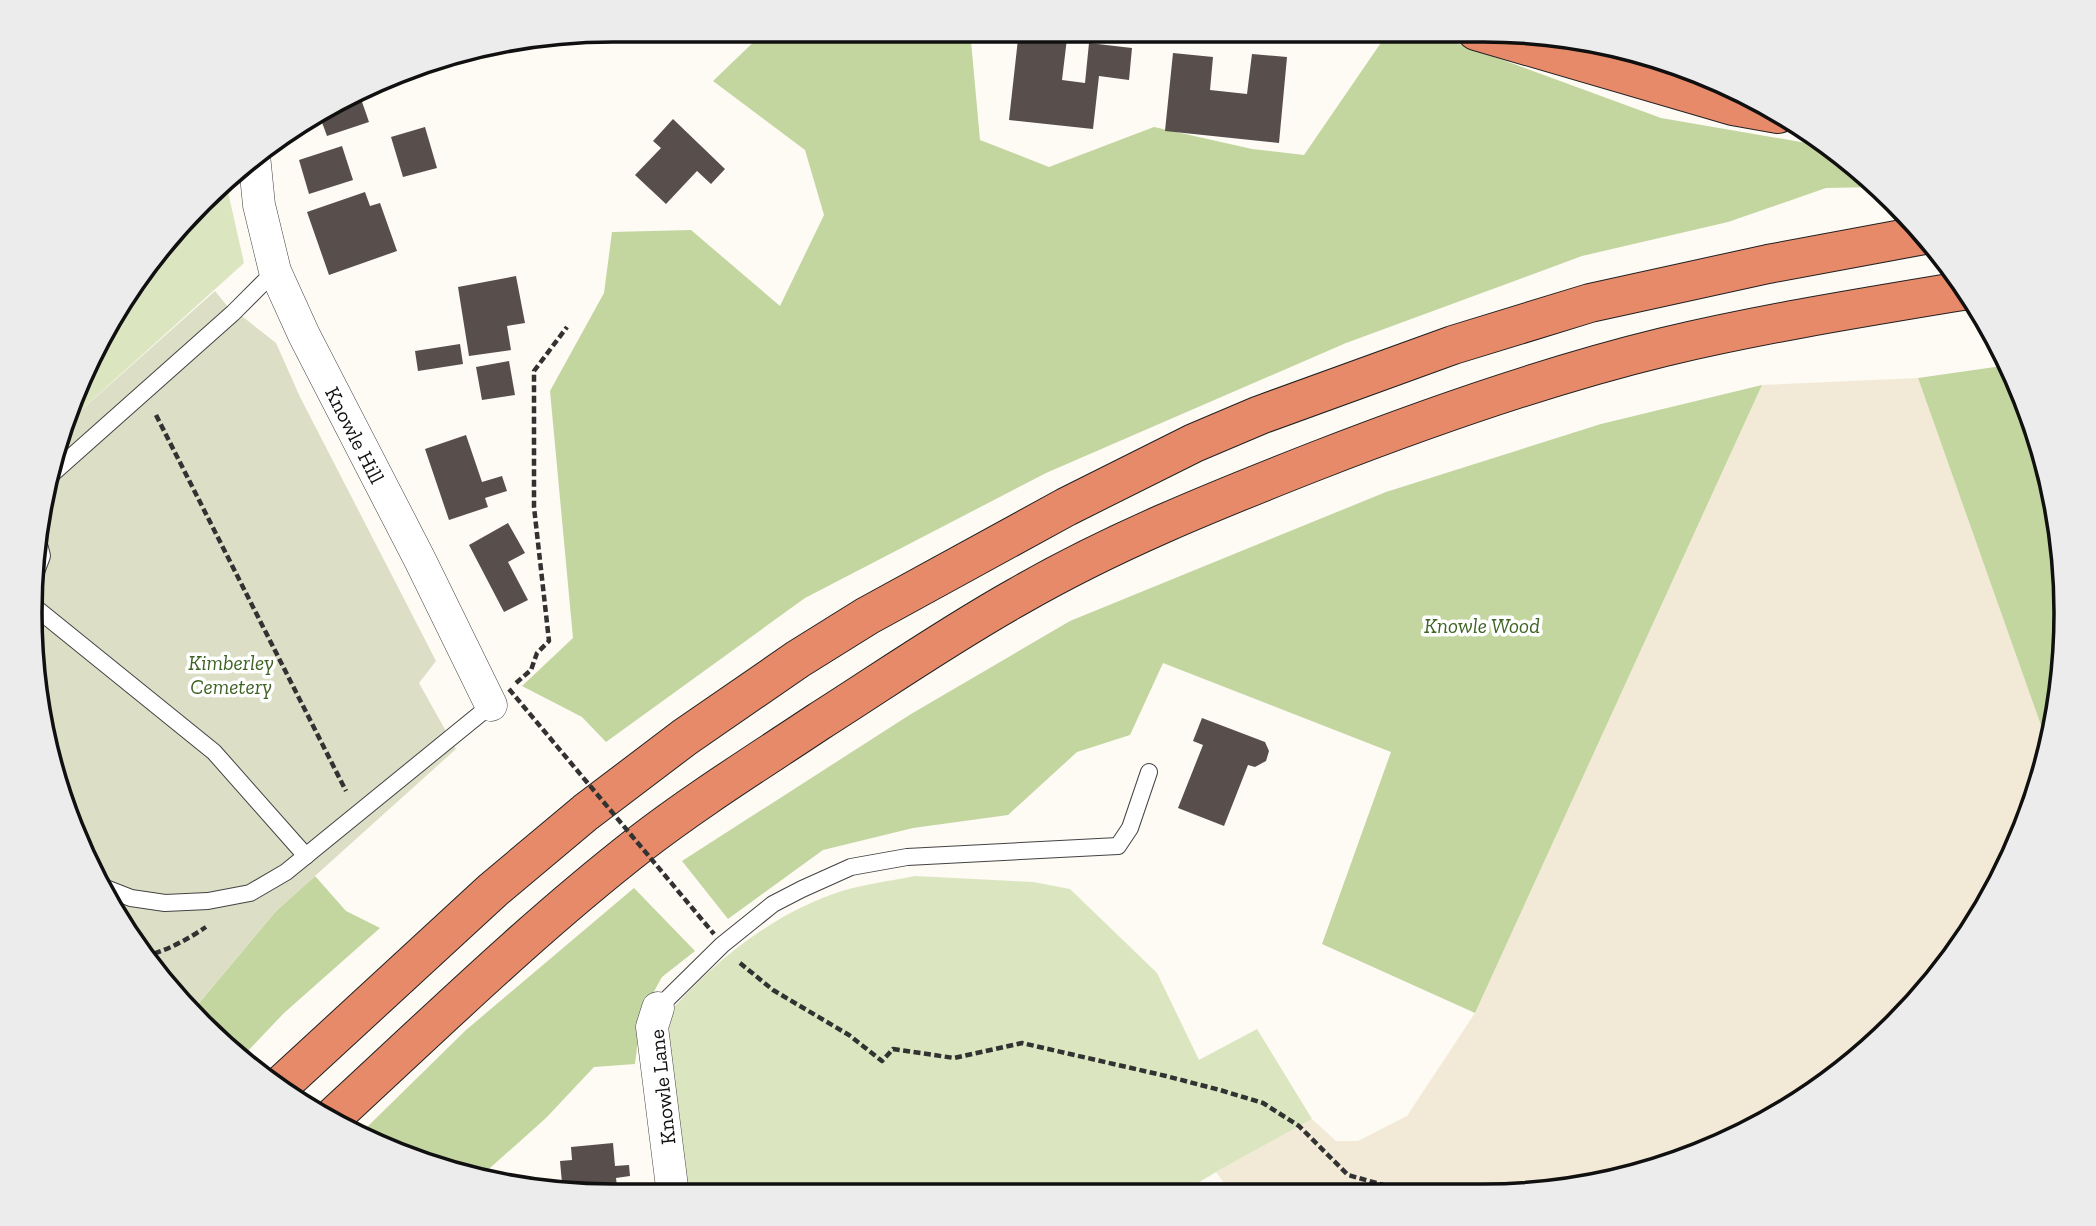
<svg xmlns="http://www.w3.org/2000/svg" width="2096" height="1226" font-family="'Zilla Slab',serif">
	<rect width="100%" height="100%" fill="#fefaf4"/>
	<polygon fill="#f2ead6" points="1918,378 2049,748 2022,837 1968,937 1868,1051 1775,1118 1670,1165 1522,1195 1233,1195 1216,1172 1312,1119 1336,1141 1358,1141 1407,1116 1475,1013 1762,385"/>
	<g fill="#dbe6c0">
		<polygon points="226,183 244,263 60,429 150,258"/>
		<path d="M915,876L1033,882L1070,889L1157,973L1199,1060L1257,1029L1312,1119L1216,1172L1178,1195H689L665,1018C709,964 775,912 842,891C865,884 891,881 915,876Z"/>
	</g>
	<g fill="#c3d6a0">
		<polygon points="766,30 970,30 980,140 1049,167 1154,127 1252,149 1304,155 1389,31 1424,31 1661,118 1830,147 1879,187 1826,188 1728,222 1582,256 1346,343 1046,473 805,598 606,742 582,717 522,686 573,638 550,391 604,293 612,232 691,230 780,306 824,215 805,150 713,81"/>
		<polygon points="2009,365 2022,390 2055,500 2066,613 2055,727 2049,748 1918,378"/>
		<polygon points="1762,385 1475,1013 1322,944 1391,752 1163,663 1130,735 1077,752 1008,815 913,828 823,850 728,919 682,861 911,714 1070,621 1386,492 1601,424"/>
		<polygon points="315,876 346,911 380,928 284,1013 244,1055 194,1009 276,911"/>
		<polygon points="634,888 695,951 662,977 641,1015 635,1064 594,1067 546,1118 481,1176 425,1165 361,1133 466,1030"/>
	</g>
	<polygon fill="#dcdfc5" points="215,291 233,313 238,313 276,343 300,397 436,661 419,683 456,749 276,911 194,1009 150,968 61,800 30,613 60,429"/>
	<g fill="#584f4d">
		<polygon points="1019,30 1068,30 1062,80 1085,83 1089,43 1132,48 1129,80 1099,76 1093,129 1009,120"/>
		<polygon points="1173,53 1213,57 1210,90 1247,94 1252,54 1287,57 1279,143 1165,131"/>
		<polygon points="360,96 369,122 327,136 320,117"/>
		<polygon points="673,119 725,169 711,184 697,171 666,204 635,175 661,148 653,141"/>
		<polygon points="425,127 437,168 403,177 391,137"/>
		<polygon points="342,146 353,180 309,194 299,160"/>
		<polygon points="365,192 370,206 380,203 397,251 329,275 307,212"/>
		<polygon points="516,276 525,323 507,326 511,350 469,356 458,287"/>
		<polygon points="460,344 463,364 418,371 415,351"/>
		<polygon points="509,361 515,395 482,400 476,367"/>
		<polygon points="466,435 482,482 502,476 507,491 485,498 488,507 449,520 425,449"/>
		<polygon points="508,523 525,553 508,562 528,600 504,612 469,545"/>
		<polygon points="1202,718 1265,742 1269,751 1266,761 1255,767 1248,765 1224,826 1178,808 1203,745 1193,741"/>
		<polygon points="613,1143 615,1166 629,1165 630,1176 616,1178 618,1195 576,1195 575,1182 562,1183 560,1161 572,1160 571,1147"/>
	</g>
	<g fill="none" stroke-linecap="round" stroke-linejoin="round">
		<g stroke="#434343" stroke-width="18">
			<g id="lane">
				<polyline points="53,473 233,313 275,271"/>
				<polyline points="36,572 42,556 40,548"/>
				<polyline points="31,604 214,752 306,856"/>
				<polyline points="108,889 131,898 165,903 208,901 250,893 286,872 491,705"/>
				<polyline points="658,1008 722,945 773,904 802,889 851,867 907,857 1118,846 1130,828 1149,772"/>
			</g>
		</g>
		<g stroke="#434343" stroke-width="33">
			<g id="street">
				<polyline points="254,155 259,205 275,271 304,335 420,560 491,705"/>
				<polyline points="658,1008 652,1027 673,1195"/>
			</g>
		</g>
		<g stroke="#212121" stroke-width="40">
			<g id="highway">
				<polyline points="1476,31 1733,106 1778,114"/>
				<polyline points="278,1088 493,890 586,812 685,737 798,659 867,616 1066,507 1194,443 1260,415 1453,345 1590,303 1768,264 1924,235"/>
				<path d="M331,1119C432,1026 531,929 640,844C697,800 758,762 818,722C884,680 949,635 1017,597C1112,542 1214,501 1316,461C1429,417 1545,376 1664,347C1765,323 1866,307 1968,290"/>
			</g>
		</g>
		<g stroke="#323232" stroke-width="4.5" stroke-dasharray="7 3.5" stroke-linecap="butt">
			<polyline points="156,415 346,791"/>
			<polyline points="516,683 531,670 537,653 549,641 534,507 534,371 567,327"/>
			<path d="M144,956C165,952 188,939 206,927"/>
			<polyline points="740,963 773,990 849,1035 882,1061 893,1049 954,1058 1022,1043 1166,1076 1220,1090 1263,1103 1299,1126 1348,1175 1419,1195"/>
		</g>
		<use href="#lane" stroke="#fff" stroke-width="16"/>
		<use href="#street" stroke="#fff" stroke-width="32"/>
		<use href="#highway" stroke="#e78a69" stroke-width="38"/>
		<polyline stroke="#323232" stroke-width="4.5" stroke-dasharray="7 3.5" stroke-linecap="butt" points="509,689 714,934"/>
	</g>
	<g text-anchor="middle" dominant-baseline="central" stroke-width="7" stroke-linejoin="round" paint-order="stroke">
		<g font-size="21" fill="#101010" stroke="#fff">
			<text transform="translate(355 435) rotate(63)">Knowle Hill</text>
			<text transform="translate(662 1087) rotate(-96)">Knowle Lane</text>
		</g>
		<g font-size="21" font-style="italic" fill="#3e6325" stroke="#fff">
			<text x="1482" y="625">Knowle Wood</text>
			<text x="231" y="662">Kimberley<tspan x="231" dy="24">Cemetery</tspan></text>
		</g>
	</g>
	<path d="M0 0H2096V1226H0ZM613 42H1483A571 571 0 0 1 2054 613V613A571 571 0 0 1 1483 1184H613A571 571 0 0 1 42 613V613A571 571 0 0 1 613 42Z" fill="#ececec" fill-rule="evenodd"/>
	<path fill="none" stroke="#101010" stroke-width="3.5" d="M613 42H1483A571 571 0 0 1 2054 613V613A571 571 0 0 1 1483 1184H613A571 571 0 0 1 42 613V613A571 571 0 0 1 613 42Z"/>
</svg>
